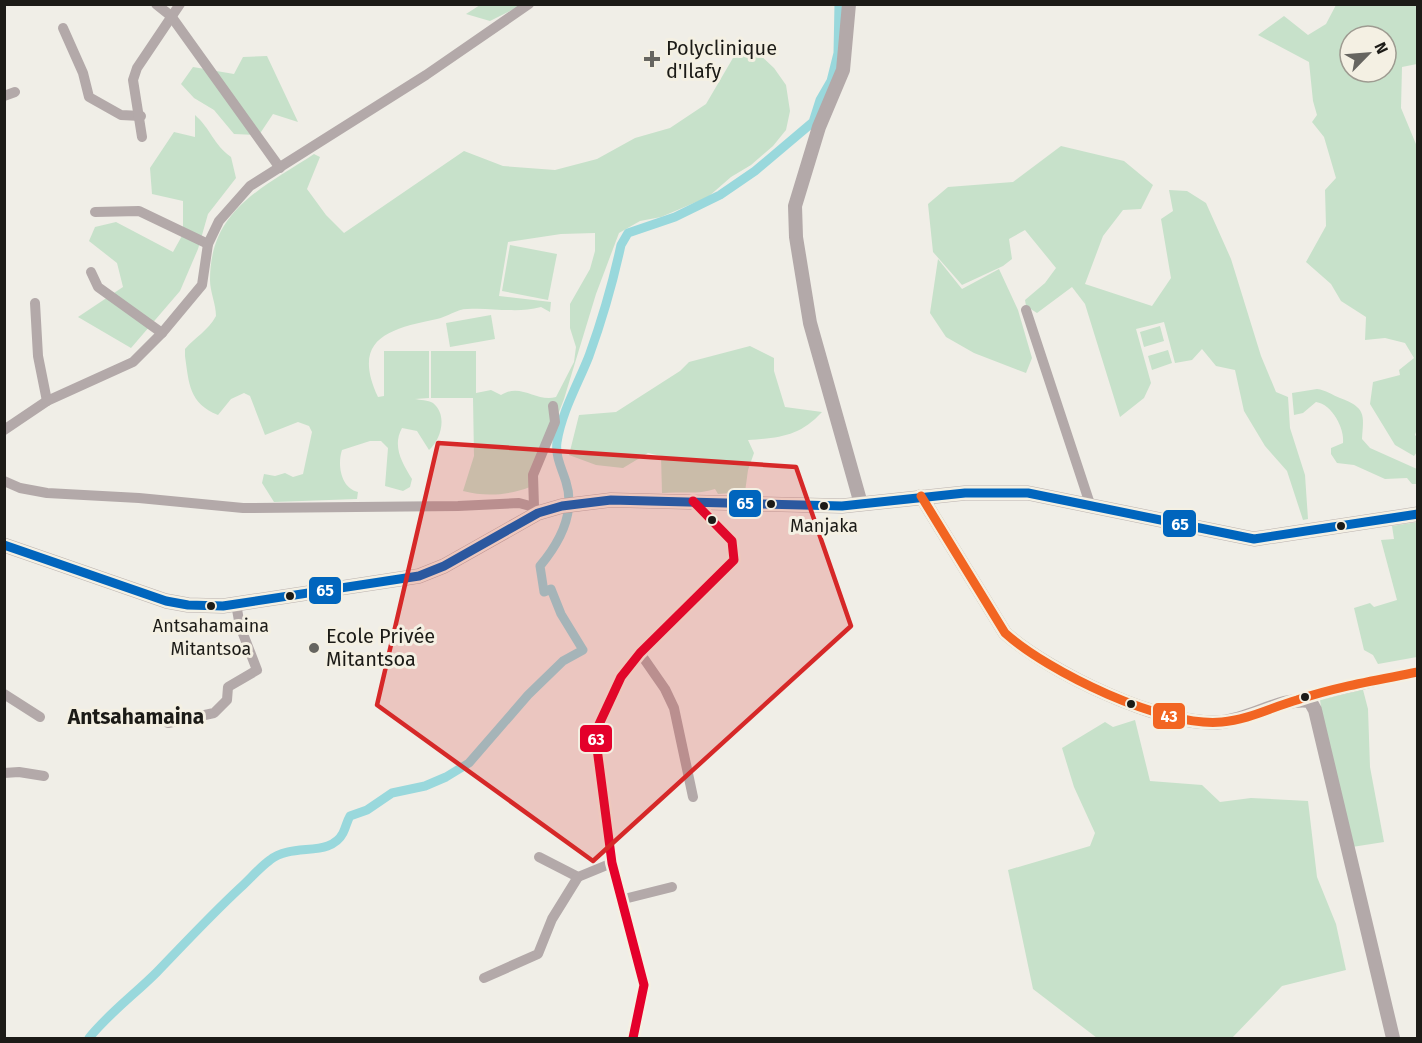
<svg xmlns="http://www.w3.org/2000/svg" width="1422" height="1043" font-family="'Fira Sans',sans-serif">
	<rect width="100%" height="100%" fill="#f0eee7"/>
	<g fill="#c7e1ca" fill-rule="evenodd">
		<polygon points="480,5 522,5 490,21 466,14"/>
		<path d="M1336,5H1417V64L1402,67L1401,108L1418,149V426L1415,435L1417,437V452L1414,456L1395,445L1370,404L1373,382L1400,375L1399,370L1414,358L1405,343L1385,338L1365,340L1366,317L1341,301L1331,284L1306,262L1326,226L1325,190L1336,178L1324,137L1312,122L1317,115L1313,101L1309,62L1258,35L1284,16L1308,35L1326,24ZM1350,36H1386V72H1350Z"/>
		<path d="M740,46L755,50L774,68L786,85L790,111L786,130L773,146L751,165L731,177L708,197L661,217L640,221L619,233L596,294L564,399L530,487C509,495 486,497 463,491L474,456L473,398H431V351H476V393L491,390L501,395C521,382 537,403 556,397L574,362L576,347L570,328V304L590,269L595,251V233L561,234L508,242L499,296L551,302L550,312L541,307C515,314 493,307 467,309C457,309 447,317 437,319C388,329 351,339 378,397L384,396V351H429V398L415,399C420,400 428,400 433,403C448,415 441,440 429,450L417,431L402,428C392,446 402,463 412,479L410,487L403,491L385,486L388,448L381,441H370L342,450C337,465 341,488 358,492L357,499L274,502L262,483L264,474L275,476L285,473L293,477L303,474L312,432L309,426L298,422L265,435L250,396L244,393L231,399L218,415C189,403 189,384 185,356V349C195,337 208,331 216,316C216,304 210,292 210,280C210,209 263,188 314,154L320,157L307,189L326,215L344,233L464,151L503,166L555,170L597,159L635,138L670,128L706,104Z"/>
		<polygon points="267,56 298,122 273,114 259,135 234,134 214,110 194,98 181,84 193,67 234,74 243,57"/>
		<path d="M195,115C211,129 213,144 231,157L236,178L208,214L198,249L180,291L131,348L78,317L123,287L117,263L89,241L95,227L116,222L173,252L183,234V201L152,194L150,168L174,132L195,137Z"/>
		<polygon points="1061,146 1124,161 1153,185 1141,209 1123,210 1103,236 1085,284 1152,306 1171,278 1161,219 1173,211 1169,190 1187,191 1206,203 1231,259 1261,356 1276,392 1288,397 1290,428 1305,475 1308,519 1303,520 1287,471 1265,446 1244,411 1235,370 1216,366 1202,349 1192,360 1175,363 1164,322 1136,329 1151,383 1144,398 1120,417 1085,304 1072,287 1037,313 1026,306 1025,300 1045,283 1056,268 1025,230 1009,239 1012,259 1003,266 962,285 933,252 928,204 948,187 1013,182"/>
		<polygon points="510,245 557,254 548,300 502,291"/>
		<polygon points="938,259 962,289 999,269 1018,310 1032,358 1026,373 974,353 946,337 930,313"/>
		<polygon points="491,315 495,339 450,347 446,323"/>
		<polygon points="1160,326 1164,341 1144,347 1140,332"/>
		<path d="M750,346L774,358V371L785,407L822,412C800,436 780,438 748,440L754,453L748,470L745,492L718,494L715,489C697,495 680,491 662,493L661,456L648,453L623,468L596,465L569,455L579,415L616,412L680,371L689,362Z"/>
		<polygon points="1168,350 1172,363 1152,370 1148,356"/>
		<path d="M1317,389C1326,390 1332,395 1340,398C1366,408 1364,414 1362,439L1370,448L1417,469V484H1412L1407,478L1385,479L1354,465L1337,463L1331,454V448L1343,443C1345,429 1332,404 1316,402L1303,413L1294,415L1292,393Z"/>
		<polygon points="1417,522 1417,657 1378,664 1373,655 1364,650 1354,608 1370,603 1374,607 1397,600 1381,540 1394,539 1392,526"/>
		<polygon points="1362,686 1368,709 1370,767 1384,842 1352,847 1326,742 1320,700"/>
		<polygon points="1135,720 1150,781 1202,785 1220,802 1251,798 1308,801 1317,877 1336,924 1346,970 1282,986 1232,1038 1097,1038 1033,989 1008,870 1090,846 1095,833 1074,787 1062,748 1105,722 1113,727"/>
	</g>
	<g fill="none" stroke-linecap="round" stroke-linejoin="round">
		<path stroke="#99d8dc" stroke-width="9" d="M89,1038C109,1013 134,995 157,972C184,944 211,915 240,888C250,879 259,868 270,860C293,842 330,858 343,833C346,827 347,821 350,816L367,810L392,793L425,786L446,777L469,763L528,695L563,661L583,650L561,614L551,589L544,592L540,566C560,542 576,513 566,482C562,469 555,456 557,442C562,411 578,384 589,356C602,320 613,282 621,245L628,233L675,217L720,195L755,171L813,122L820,100L831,81L838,53L839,4"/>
		<g stroke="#b3a9a9" stroke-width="10">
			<polyline points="156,4 171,16 280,168"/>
			<polyline points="63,28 83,73 89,97 121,115 141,116"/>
			<polyline points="4,96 15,92"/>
			<polyline points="142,137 133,80 137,68 180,4"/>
			<polyline points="95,212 139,211 208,244"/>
			<polyline points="91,272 98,287 162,333"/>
			<polyline points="35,303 38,356 47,401"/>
			<polyline points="1026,310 1090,504"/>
			<polyline points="4,430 47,401 133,362 162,333 202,285 208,244 219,221 250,186 426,75 529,4"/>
			<polyline points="4,481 20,488 47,493 139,498 243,508 458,506 519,503 534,507 538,513"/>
			<polyline points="534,507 533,475 555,422 553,406"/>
			<polyline points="640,653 665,689 674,708 693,797"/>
			<polyline points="4,694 40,717"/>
			<polyline points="1301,699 1418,672"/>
			<polyline points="168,723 214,713 227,700 228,687 257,670 240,626 236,604"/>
			<polyline points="4,773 19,772 44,776"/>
			<polyline points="539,857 578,877 612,863"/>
			<polyline points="620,900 672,887"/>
			<polyline points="484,978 538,954 552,919 578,877"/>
			<polyline points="633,1038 644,985 612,863 595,733 621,677 640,653 734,560 732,541 693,501"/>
		</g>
		<g stroke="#b3a9a9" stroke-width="14">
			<polyline points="849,4 843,70 819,127 795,206 796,237 810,323 861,504"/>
			<path d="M921,496L1005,633C1049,672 1163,728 1222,722C1252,719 1281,697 1310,701L1315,710L1393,1038"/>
		</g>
		<polyline stroke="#bbb2b0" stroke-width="15" points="4,545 166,601 188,605 223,606 419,576 444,566 538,513 562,506 611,500 842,506 965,493 1028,493 1254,539 1418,514"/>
		<g stroke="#f4f0e3" stroke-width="14">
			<polyline id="bus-1" points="4,545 166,601 188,605 223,606 419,576 444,566 538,513 562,506 611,500 842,506 965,493 1028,493 1254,539 1418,514"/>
		</g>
		<g stroke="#f4f0e3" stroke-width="14">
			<path id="bus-2" d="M921,496L1005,633C1048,672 1164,728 1222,722C1248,720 1272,707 1297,700C1336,687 1377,680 1418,672"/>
		</g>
		<g stroke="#f4f0e3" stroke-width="14">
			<polyline id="bus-3" points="633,1038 644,985 612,863 595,733 621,677 640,653 734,560 732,541 693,501"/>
		</g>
		<use href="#bus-1" stroke="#0065bd" stroke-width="9"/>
		<use href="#bus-2" stroke="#f26522" stroke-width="9"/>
		<use href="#bus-3" stroke="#e4002b" stroke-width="9"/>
	</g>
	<path fill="#d62828" fill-opacity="0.2" stroke="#d62828" stroke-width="4.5" stroke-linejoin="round" d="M438,443L796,467L851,626L593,861L377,705Z"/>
	<g fill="#666560" stroke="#f4f0e3" stroke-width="2">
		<path d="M649 50h6v6h6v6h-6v6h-6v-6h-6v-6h6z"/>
		<circle cx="314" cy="648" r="6"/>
	</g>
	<g fill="#1c1b17" stroke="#f4f0e3" stroke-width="2">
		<circle cx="771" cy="504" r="5"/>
		<circle cx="824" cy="506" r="5"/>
		<circle cx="712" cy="520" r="5"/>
		<circle cx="1341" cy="526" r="5"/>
		<circle cx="290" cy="596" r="5"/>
		<circle cx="211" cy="606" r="5"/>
		<circle cx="1305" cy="697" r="5"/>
		<circle cx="1131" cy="704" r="5"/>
	</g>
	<g text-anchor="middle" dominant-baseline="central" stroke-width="6" stroke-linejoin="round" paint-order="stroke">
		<g font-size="18" fill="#1c1b17" stroke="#f4f0e3">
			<text x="824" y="526">Manjaka</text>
			<text x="211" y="626">Antsahamaina<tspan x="211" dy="23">Mitantsoa</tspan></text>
		</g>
		<g font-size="20" fill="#1c1b17" stroke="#f4f0e3" text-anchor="start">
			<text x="666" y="48">Polyclinique<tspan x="666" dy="23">d'Ilafy</tspan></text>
			<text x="326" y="636">Ecole Privée<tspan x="326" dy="23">Mitantsoa</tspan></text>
		</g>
		<g font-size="21" font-weight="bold" fill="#1c1b17" stroke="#f4f0e3">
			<text x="136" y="717">Antsahamaina</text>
		</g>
	</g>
	<g stroke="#f4f0e3" stroke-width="2">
		<rect x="728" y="489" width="34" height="29" rx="6" fill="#0065bd"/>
		<rect x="1162" y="509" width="35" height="29" rx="6" fill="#0065bd"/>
		<rect x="308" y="576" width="34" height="29" rx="6" fill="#0065bd"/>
		<rect x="1152" y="702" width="34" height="28" rx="6" fill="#f26522"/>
		<rect x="579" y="724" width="34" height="29" rx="6" fill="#e4002b"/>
	</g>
	<g font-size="16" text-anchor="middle" font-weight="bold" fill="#fff">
		<text x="745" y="509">65</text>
		<text x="1180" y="530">65</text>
		<text x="325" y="596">65</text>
		<text x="1169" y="722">43</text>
		<text x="596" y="745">63</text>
	</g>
	<rect width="1422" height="1043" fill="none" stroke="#1c1b17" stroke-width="12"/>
	<g transform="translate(1368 54) rotate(65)"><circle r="28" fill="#f4f0e3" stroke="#9e9b91" stroke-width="1.5"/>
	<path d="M0-4.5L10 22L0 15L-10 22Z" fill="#666560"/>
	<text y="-9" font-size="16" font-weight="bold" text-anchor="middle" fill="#1c1b17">N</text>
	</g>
</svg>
